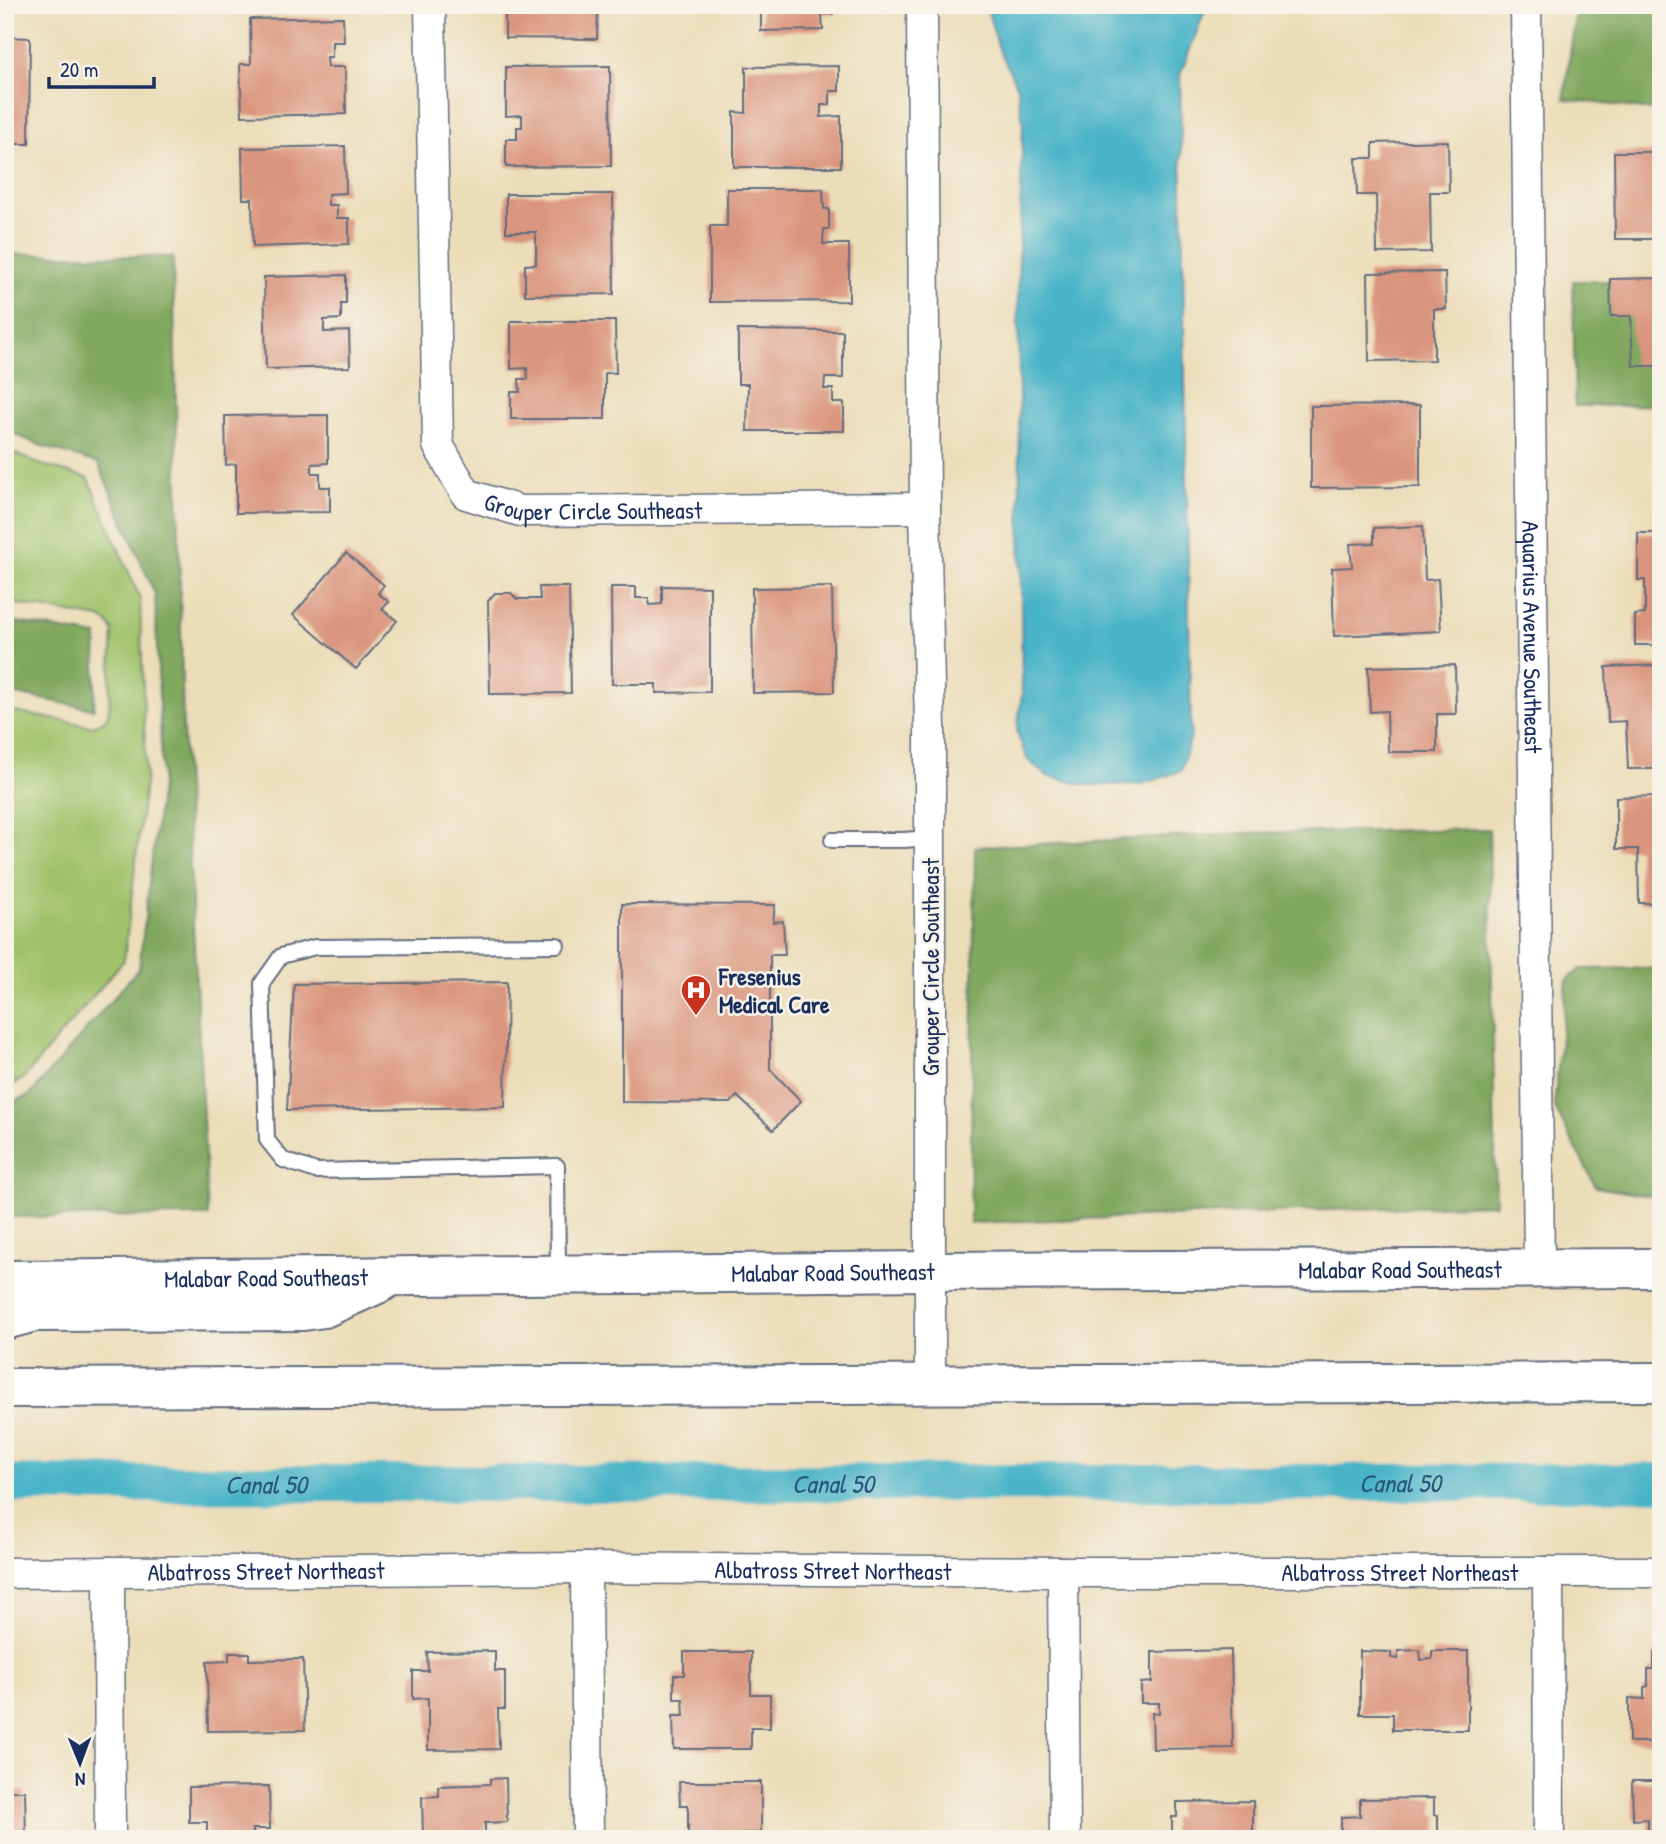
<svg xmlns="http://www.w3.org/2000/svg" width="1666" height="1844" font-family="'Patrick Hand',sans-serif">
	<rect width="100%" height="100%" fill="#f7f3e8"/>
	<filter id="ink" filterUnits="userSpaceOnUse"><feTurbulence type="fractalNoise" baseFrequency=".0143" numOctaves="2"/><feDisplacementMap in="SourceGraphic" scale="14" xChannelSelector="R" yChannelSelector="G"/><feConvolveMatrix kernelMatrix="1 2 1 2 8 2 1 2 1" color-interpolation-filters="sRGB"/></filter>
	<filter id="wash" filterUnits="userSpaceOnUse"><feTurbulence type="fractalNoise" baseFrequency=".00686" numOctaves="4" result="noise"/><feDisplacementMap in="SourceGraphic" scale="28" xChannelSelector="R" yChannelSelector="G"/><feGaussianBlur stdDeviation="1.57" result="paint"/><feColorMatrix in="noise" values="0 0 0 0 0 0 0 0 0 0 0 0 0 0 0 0 0 1.4 0 .05"/><feComposite in="paint" operator="in"/></filter>
	<g filter="url(#wash)">
		<rect width="100%" height="100%" fill="#ecddb9"/>
		<path fill="#a0c26b" stroke="#5e7864" stroke-width="2" d="M5,449L36,463L88,478L140,598L146,775L124,960L22,1080L5,1087V710L91,726C101,724 107,720 109,710L113,631L108,623L100,618L5,602Z"/>
		<g fill="#80a85f" stroke="#4e6c5e" stroke-width="2">
			<polygon points="1661,10 1661,111 1564,99 1576,11"/>
			<polygon points="5,254 173,257 183,729 208,1216 5,1217 5,1105 30,1095 139,968 162,776 155,594 98,463 42,446 5,430"/>
			<polygon points="1573,281 1661,281 1661,405 1575,406"/>
			<polygon points="5,620 97,636 94,709 5,692"/>
			<polygon points="1489,829 1496,1204 970,1223 975,847 1251,833"/>
			<polygon points="1661,968 1661,1196 1656,1197 1596,1187 1554,1106 1567,980 1581,969"/>
		</g>
		<polygon fill="#4ab4c8" stroke="#327293" stroke-width="2" points="986,5 1207,5 1180,75 1191,736 1181,771 1142,784 1085,785 1047,776 1027,759 1017,732 1022,694 1018,289 1023,122 1017,87 999,49"/>
		<g fill="none" stroke-linecap="round" stroke-linejoin="round">
			<path stroke="#4ab4c8" stroke-width="37" id="s1" d="M5,1484L1661,1482"/>
		</g>
		<g id="blocks">
			<g fill="#da957e">
				<polygon points="515,5 598,5 597,39 505,38 505,13 515,13"/>
				<polygon points="761,5 832,5 833,14 822,14 823,30 761,31"/>
				<polygon points="343,17 344,42 332,42 332,57 327,57 328,67 345,67 346,114 242,116 240,64 251,64 250,19"/>
				<polygon points="5,37 30,38 29,144 5,144"/>
				<polygon points="610,66 611,166 506,167 506,139 517,139 517,127 522,127 522,115 506,116 506,67"/>
				<polygon points="839,66 839,91 830,91 830,105 821,105 821,117 841,116 841,167 734,167 734,112 746,113 746,67"/>
				<polygon points="1448,141 1449,192 1430,192 1431,252 1377,253 1376,195 1357,195 1356,158 1373,158 1373,143"/>
				<polygon points="345,146 346,193 328,194 328,205 337,205 337,218 349,218 349,244 253,247 252,199 243,199 242,148"/>
				<polygon points="1614,152 1661,152 1661,239 1615,239"/>
				<polygon points="727,189 823,189 824,209 829,209 829,229 824,229 823,244 849,244 849,301 710,302 710,226 727,226"/>
				<polygon points="506,194 613,194 614,294 525,295 525,265 536,264 536,232 506,232"/>
				<polygon points="1445,272 1446,309 1434,309 1434,360 1369,361 1368,273"/>
				<polygon points="346,275 346,304 341,304 341,319 324,320 324,332 349,331 350,367 266,369 264,277"/>
				<polygon points="1661,278 1661,366 1633,366 1631,316 1611,316 1610,279"/>
				<polygon points="511,321 615,321 616,373 605,373 605,419 511,419 511,392 520,392 519,379 528,379 527,368 511,369"/>
				<polygon points="738,330 843,331 843,378 825,378 824,389 833,389 833,403 844,403 844,431 747,431 748,384 738,384"/>
				<polygon points="1420,405 1420,487 1311,488 1311,406"/>
				<polygon points="328,415 328,463 312,464 312,473 320,473 320,487 330,487 330,512 236,513 236,464 226,465 225,416"/>
				<polygon points="1423,526 1425,580 1438,579 1441,631 1334,636 1332,568 1352,567 1350,544 1374,543 1374,528"/>
				<polygon points="1638,533 1661,533 1661,645 1635,645 1635,615 1645,614 1645,580 1638,580"/>
				<polygon points="346,553 384,585 378,593 389,602 382,609 397,621 356,669 293,615"/>
				<polygon points="662,586 710,587 710,692 656,693 656,684 612,684 611,587 636,587 636,598 649,598 649,605 662,604"/>
				<polygon points="539,587 569,587 571,693 490,694 488,601 495,593 511,593 517,599 540,599"/>
				<polygon points="832,587 834,692 753,693 752,588"/>
				<polygon points="1455,665 1456,714 1437,714 1437,752 1388,752 1387,711 1370,712 1368,667"/>
				<polygon points="1661,665 1661,769 1628,769 1626,721 1608,722 1606,667"/>
				<polygon points="1661,796 1661,903 1639,903 1638,849 1616,849 1616,797"/>
				<polygon points="622,904 775,905 773,922 783,921 785,955 770,955 770,1069 801,1101 773,1130 737,1096 731,1103 622,1102"/>
				<polygon points="507,982 505,1107 287,1110 294,984"/>
				<polygon points="1231,1650 1233,1748 1153,1749 1152,1713 1159,1713 1159,1703 1141,1703 1141,1683 1152,1682 1152,1652"/>
				<polygon points="1420,1650 1421,1660 1432,1659 1432,1651 1468,1651 1468,1730 1393,1730 1393,1714 1360,1714 1360,1651 1391,1652 1391,1658 1398,1659 1398,1651"/>
				<polygon points="495,1651 495,1671 505,1671 505,1709 498,1709 499,1749 428,1750 428,1698 413,1699 413,1671 428,1671 427,1652"/>
				<polygon points="684,1652 751,1652 751,1694 770,1694 770,1728 751,1728 751,1749 674,1749 673,1716 684,1716 683,1699 674,1699 674,1675 684,1675"/>
				<polygon points="1654,1652 1661,1652 1661,1742 1629,1742 1629,1698 1644,1699 1644,1687 1648,1686 1648,1669 1654,1669"/>
				<polygon points="229,1653 249,1653 249,1660 303,1659 305,1730 208,1731 207,1662 229,1661"/>
				<polygon points="506,1778 507,1822 485,1823 485,1839 423,1839 422,1797 439,1796 438,1786 490,1784 490,1779"/>
				<polygon points="1632,1781 1661,1781 1661,1839 1648,1836 1648,1819 1633,1820"/>
				<polygon points="679,1782 761,1782 761,1833 743,1833 743,1839 688,1839 688,1805 680,1805"/>
				<polygon points="269,1786 270,1829 253,1829 253,1839 202,1839 202,1834 207,1834 207,1822 189,1822 189,1787"/>
				<polygon points="5,1791 25,1791 26,1839 5,1839"/>
				<polygon points="1434,1798 1434,1815 1438,1815 1438,1834 1434,1834 1435,1839 1341,1839 1341,1817 1360,1816 1360,1799"/>
				<polygon points="1253,1801 1253,1839 1178,1839 1178,1835 1172,1835 1172,1817 1177,1817 1177,1802"/>
			</g>
		</g>
	</g>
	<g filter="url(#ink)">
		<use href="#blocks" fill-opacity="0" stroke="#646c7e" stroke-width="2"/>
		<g fill="none" stroke-linecap="round" stroke-linejoin="round">
			<g stroke="#646c7e" stroke-width="18">
				<g id="service">
					<polyline points="832,840 903,840 930,838"/>
					<polyline points="557,945 315,947 281,956 262,983 267,1140 283,1160 316,1171 557,1166 558,1274"/>
				</g>
			</g>
			<g stroke="#646c7e" stroke-width="33">
				<g id="minor">
					<path id="s2" d="M430,5L438,445L466,494L520,511L925,508"/>
					<polyline points="922,5 925,508 930,728 930,1385"/>
					<path id="s3" d="M1526,5L1539,1267"/>
					<polyline points="586,1568 588,1839"/>
					<polyline points="109,1572 110,1839"/>
					<polyline points="1063,1572 1065,1839"/>
					<polyline points="1548,1572 1549,1839"/>
					<path id="s4" d="M5,1573L586,1568L1063,1572H1661"/>
				</g>
			</g>
			<g stroke="#646c7e" stroke-width="42">
				<g id="secondary">
					<path id="s5" d="M5,1280L930,1271L1661,1268"/>
					<polyline points="5,1320 35,1312 303,1311 324,1308 382,1282"/>
					<polyline points="5,1388 1661,1382"/>
				</g>
			</g>
			<use href="#service" stroke="#fff" stroke-width="14"/>
			<use href="#minor" stroke="#fff" stroke-width="30"/>
			<use href="#secondary" stroke="#fff" stroke-width="38"/>
		</g>
	</g>
	<defs>
		<g id="hospital-pin" transform="scale(1.575)"><path d="M0 17L-7.5 6A9.5 9.5 0 1 1 7.5 6Z" fill="#c8321e" stroke="#f7f3e8"/><path d="M-5-5h3v3.5h4V-5h3V5h-3V1.5h-4V5h-3Z" fill="#fff"/></g>
	</defs>
	<g fill-rule="evenodd">
		<use href="#hospital-pin" x="696" y="990"/>
	</g>
	<g text-anchor="middle" dominant-baseline="central" stroke-width="5" stroke-linejoin="round" paint-order="stroke">
		<g font-size="24" fill="#1b2f5e" stroke="#f7f3e8">
			<text stroke="none"><textPath href="#s2" startOffset="626">Grouper Circle Southeast</textPath></text>
			<text stroke="none"><textPath href="#s3" startOffset="632">Aquarius Avenue Southeast</textPath></text>
			<text transform="translate(930 967) rotate(-90)">Grouper Circle Southeast</text>
			<text stroke="none"><textPath href="#s5" startOffset="1395">Malabar Road Southeast</textPath></text>
			<text stroke="none"><textPath href="#s5" startOffset="828">Malabar Road Southeast</textPath></text>
			<text stroke="none"><textPath href="#s5" startOffset="261">Malabar Road Southeast</textPath></text>
			<text stroke="none"><textPath href="#s4" startOffset="828">Albatross Street Northeast</textPath></text>
			<text stroke="none"><textPath href="#s4" startOffset="261">Albatross Street Northeast</textPath></text>
			<text stroke="none"><textPath href="#s4" startOffset="1395">Albatross Street Northeast</textPath></text>
		</g>
		<g font-size="24" font-weight="bold" fill="#1b2f5e" stroke="#f7f3e8" text-anchor="start">
			<text x="719" y="976">Fresenius<tspan x="719" dy="28">Medical Care</tspan></text>
		</g>
		<g font-size="26" font-style="italic" fill="#29577e" stroke="#f7f3e8">
			<text stroke="none"><textPath href="#s1" startOffset="1395">Canal 50</textPath></text>
			<text stroke="none"><textPath href="#s1" startOffset="261">Canal 50</textPath></text>
			<text stroke="none"><textPath href="#s1" startOffset="828">Canal 50</textPath></text>
		</g>
	</g>
	<rect width="1666" height="1844" fill="none" stroke="#f7f3e8" stroke-width="28"/>
	<g transform="translate(80 1763) rotate(179)" stroke="#f7f3e8" stroke-width="5" paint-order="stroke">
	<path d="M0-5L12 26L0 18L-12 26Z" fill="#1b2f5e"/>
	<text y="-10" font-size="19" font-weight="bold" text-anchor="middle" fill="#1b2f5e">N</text>
	</g>
	<path d="M49 77v10h105v-10" fill="none" stroke="#1b2f5e" stroke-width="3.5"/>
	<text x="60" y="77" font-size="21" fill="#1b2f5e" stroke="#f7f3e8" stroke-width="5" paint-order="stroke">20 m</text>
</svg>
